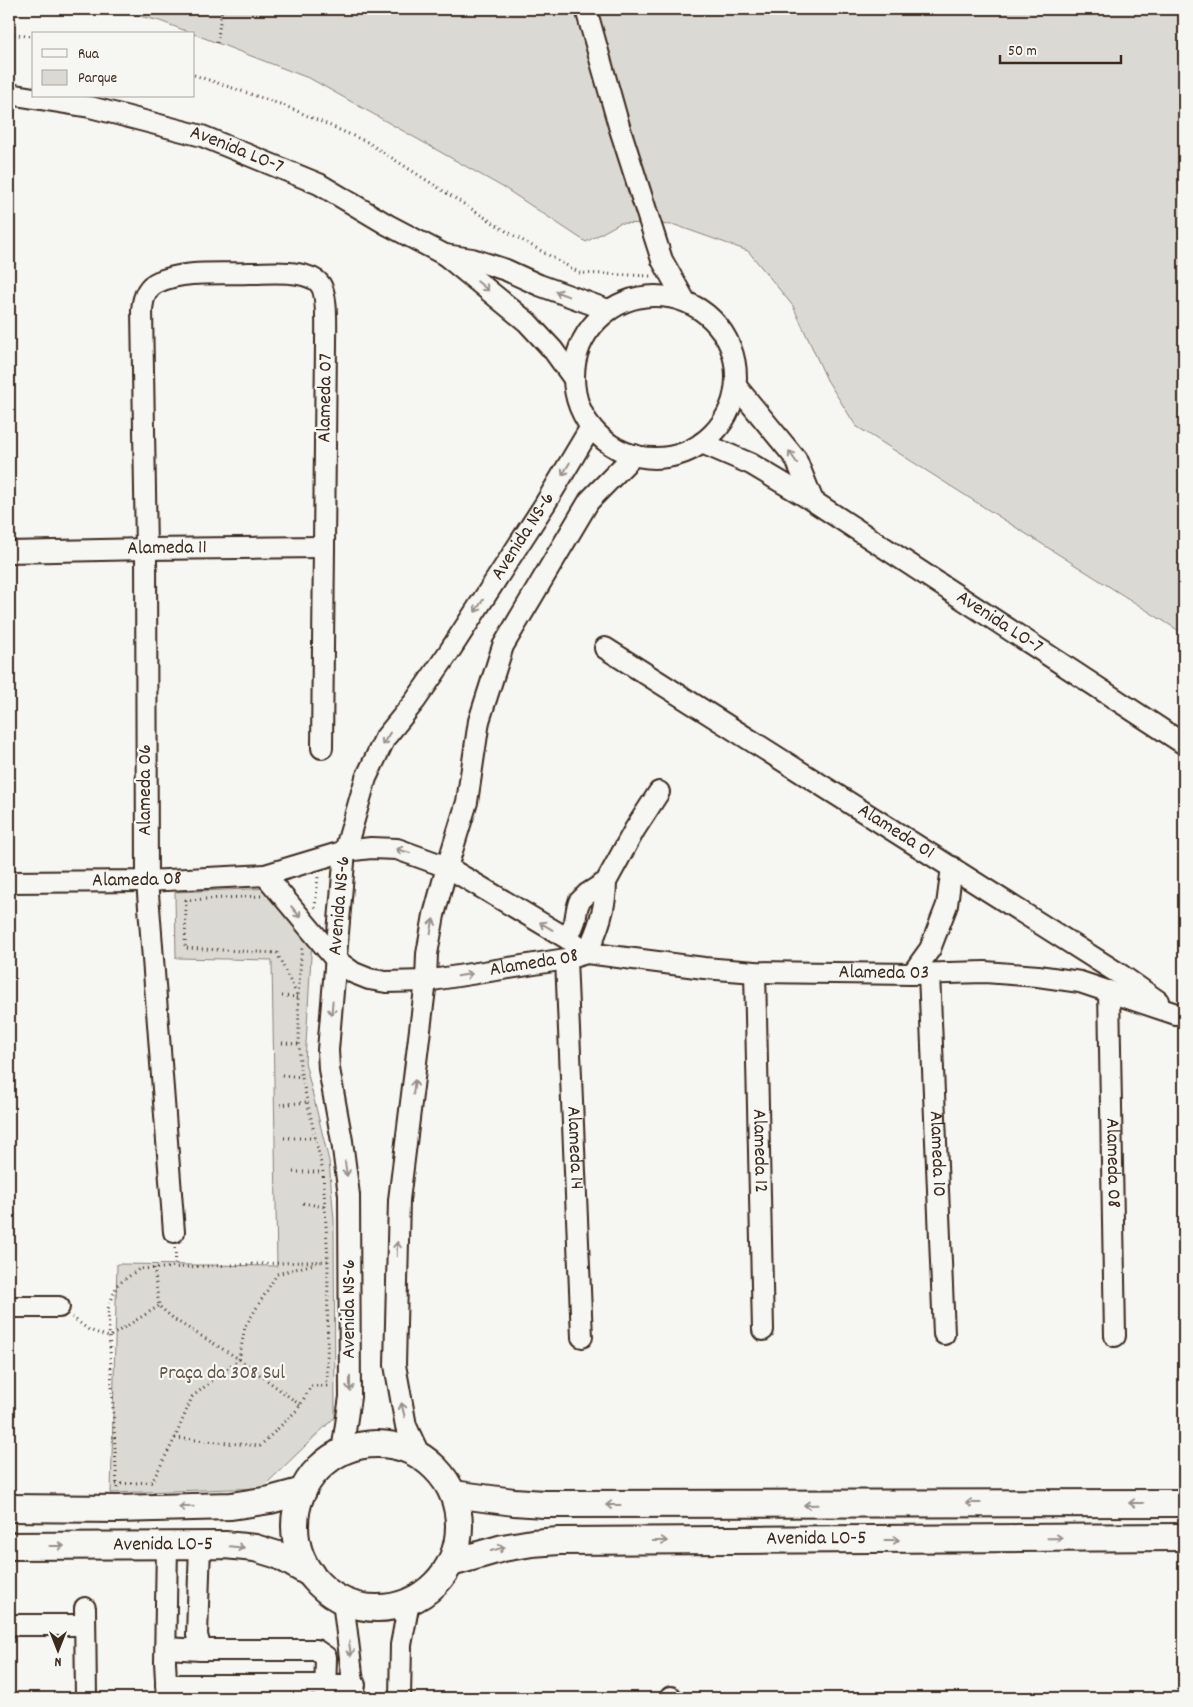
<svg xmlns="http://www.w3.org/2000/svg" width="1193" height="1707" font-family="Dekko,sans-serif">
	<rect width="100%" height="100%" fill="#f6f6f2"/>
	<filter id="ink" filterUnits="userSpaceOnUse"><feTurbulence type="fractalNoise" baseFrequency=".02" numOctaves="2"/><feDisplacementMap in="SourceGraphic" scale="10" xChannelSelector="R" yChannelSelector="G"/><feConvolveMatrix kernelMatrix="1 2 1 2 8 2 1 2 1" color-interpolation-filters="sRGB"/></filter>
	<g filter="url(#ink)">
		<g fill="#dad9d3" stroke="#8a8278">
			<polygon points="110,9 1184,9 1184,634 856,426 827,380 793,306 748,251 675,225 620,223 586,242 506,189 311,79 160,21"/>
			<polygon points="273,888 312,938 305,1062 329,1161 334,1220 335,1417 262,1488 111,1493 117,1264 277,1266 272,960 176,958 175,892"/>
		</g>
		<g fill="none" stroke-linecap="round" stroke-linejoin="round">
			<g stroke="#3b2a1e" stroke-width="24">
				<g id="minor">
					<polyline points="586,9 619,126 662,260 685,301"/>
					<path id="s1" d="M9,94L90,107L202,136L319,184L388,225L445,255L527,322L553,350L574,379"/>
					<polyline points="445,255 472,259 506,270 539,285 608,310"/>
					<circle cx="655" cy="377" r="81"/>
					<polyline points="736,386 796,459 813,501"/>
					<path id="s2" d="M702,443L751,464L813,501L1184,744"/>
					<path id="s3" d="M9,552L146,549L324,547"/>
					<path id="s4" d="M605,648L1121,975L1158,1001"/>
					<path id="s5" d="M265,875L336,960L354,973L369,979L386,982L426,981L566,959L587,953L704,968L755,972L912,974L985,972L1038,976L1080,982L1176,1014"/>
					<path id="s6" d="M9,882L147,881L265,875L345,851L371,848L397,849L447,867L568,939L587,953"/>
					<polyline points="568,939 575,921 577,909 579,902 587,894 606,882 635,829 659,792"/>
					<path d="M587,953C598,929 606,908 606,882"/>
					<path id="s7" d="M566,959L582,1337"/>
					<path id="s8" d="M755,972L763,1330"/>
					<path id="s9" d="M929,973L944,1334"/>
					<polyline points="912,974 930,949 947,905 952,867"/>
					<path id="s10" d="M1109,991L1115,1336"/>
					<path d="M174,1232L147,881L146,549L142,310C143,298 146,287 158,282C185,270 220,274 249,273C265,273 282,271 298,274C304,275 315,278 319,283C328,292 326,329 326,343L322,748"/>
					<polyline points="9,1307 59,1307"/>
					<path id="s11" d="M342,1452L350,1397L349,1195L342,1141L329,1069L328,1050L345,851L366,778L385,738L415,701L449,652L545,504L591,427"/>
					<polyline points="420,1456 406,1426 395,1365 399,1200 426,981 427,954 434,915 447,867 467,802 479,721 503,646 589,501 634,455"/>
					<polyline points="200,1545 197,1635 201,1650 316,1650 326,1657 325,1698"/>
					<polyline points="343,1601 355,1698"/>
					<polyline points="85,1608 86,1698"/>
					<polyline points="9,1625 85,1625"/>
					<polyline points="166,1648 201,1650"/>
					<polyline points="166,1685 355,1685"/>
					<polyline points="167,1698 165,1662 167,1546"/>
					<polyline points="400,1698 401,1645 409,1602"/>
					<polyline points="671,1698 671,1697"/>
				</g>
			</g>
			<g stroke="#3b2a1e" stroke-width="30">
				<g id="major">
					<circle cx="377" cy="1526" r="82"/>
					<polyline points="453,1494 514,1502 544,1504 1184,1503"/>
					<polyline points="9,1508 117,1509 231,1506 270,1500 303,1491"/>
					<path id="s12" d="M9,1546L225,1545L255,1548L278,1555L311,1574"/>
					<path id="s13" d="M451,1563L503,1548L532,1543L559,1541L1184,1537"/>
				</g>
			</g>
			<g stroke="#3b2a1e" stroke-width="3" stroke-dasharray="1 4" stroke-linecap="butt">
				<polyline points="9,34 34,37"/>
				<polyline points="217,43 222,9"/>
				<polyline points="194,75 283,105 367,142 506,231 580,273 651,276"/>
				<polyline points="261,896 186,900 185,948 277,953 298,997"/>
				<polyline points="315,908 318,877"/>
				<polyline points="282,996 298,997"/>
				<polyline points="282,1043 299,1044"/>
				<polyline points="282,1075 302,1077"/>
				<polyline points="280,1105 307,1102"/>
				<polyline points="284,1138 315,1138"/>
				<polyline points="293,1172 323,1172"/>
				<polyline points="303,1203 325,1207"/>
				<polyline points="175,1248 176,1267"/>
				<polyline points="154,1268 159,1306 175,1320 239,1359 300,1405"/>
				<polyline points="72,1317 89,1330 109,1337 159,1306"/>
				<polyline points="175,1438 260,1446 298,1409 311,1386 327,1386 328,1261 323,1172 300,1069 298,997 302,946"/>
				<polyline points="116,1484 152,1482 175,1438 192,1397 239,1359 245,1327 277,1274 321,1262"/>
				<polyline points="117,1488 108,1309 117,1285 139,1269 328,1261"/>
			</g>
			<use href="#minor" stroke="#f6f6f2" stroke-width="20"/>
			<use href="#major" stroke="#f6f6f2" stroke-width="26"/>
		</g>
		<defs><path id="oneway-shaft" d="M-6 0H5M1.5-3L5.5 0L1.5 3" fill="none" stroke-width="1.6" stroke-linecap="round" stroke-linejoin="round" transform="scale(1.25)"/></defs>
		<g stroke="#989088">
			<use href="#oneway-shaft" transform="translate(483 286) rotate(39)"/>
			<use href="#oneway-shaft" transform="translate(562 294) rotate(-159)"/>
			<use href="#oneway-shaft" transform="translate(793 457) rotate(-124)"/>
			<use href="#oneway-shaft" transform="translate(566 469) rotate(121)"/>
			<use href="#oneway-shaft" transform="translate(479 606) rotate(123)"/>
			<use href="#oneway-shaft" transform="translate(386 739) rotate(122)"/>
			<use href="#oneway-shaft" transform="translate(403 851) rotate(-164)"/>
			<use href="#oneway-shaft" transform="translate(296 912) rotate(50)"/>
			<use href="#oneway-shaft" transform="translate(432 926) rotate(-79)"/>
			<use href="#oneway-shaft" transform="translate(546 926) rotate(-149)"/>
			<use href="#oneway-shaft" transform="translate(465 975) rotate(-9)"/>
			<use href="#oneway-shaft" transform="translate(332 1008) rotate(95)"/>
			<use href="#oneway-shaft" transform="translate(414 1087) rotate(-83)"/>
			<use href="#oneway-shaft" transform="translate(346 1169) rotate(82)"/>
			<use href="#oneway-shaft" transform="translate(397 1249) rotate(-88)"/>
			<use href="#oneway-shaft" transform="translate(350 1384) rotate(90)"/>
			<use href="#oneway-shaft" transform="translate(403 1410) rotate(-103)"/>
			<use href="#oneway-shaft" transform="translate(973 1503) rotate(180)"/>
			<use href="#oneway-shaft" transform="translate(1136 1503) rotate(-180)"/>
			<use href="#oneway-shaft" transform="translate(613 1505) rotate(-180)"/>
			<use href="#oneway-shaft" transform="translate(811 1505) rotate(179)"/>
			<use href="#oneway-shaft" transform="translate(186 1507) rotate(179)"/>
			<use href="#oneway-shaft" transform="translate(1055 1538) rotate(-1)"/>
			<use href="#oneway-shaft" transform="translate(892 1540)"/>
			<use href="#oneway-shaft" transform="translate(660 1541)"/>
			<use href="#oneway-shaft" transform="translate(57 1546)"/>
			<use href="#oneway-shaft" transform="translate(237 1547) rotate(6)"/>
			<use href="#oneway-shaft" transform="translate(498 1549) rotate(-15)"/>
			<use href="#oneway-shaft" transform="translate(350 1649) rotate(82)"/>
		</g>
	</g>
	<g text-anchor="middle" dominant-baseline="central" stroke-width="4.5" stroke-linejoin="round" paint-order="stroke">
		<g font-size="20" fill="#3b2a1e" stroke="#f6f6f2">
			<text stroke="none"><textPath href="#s1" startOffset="235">Avenida LO-7</textPath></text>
			<text transform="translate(326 398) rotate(-89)">Alameda 07</text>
			<text stroke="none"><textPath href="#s11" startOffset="969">Avenida NS-6</textPath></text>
			<text stroke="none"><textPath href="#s3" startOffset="158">Alameda 11</textPath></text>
			<text stroke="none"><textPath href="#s2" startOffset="348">Avenida LO-7</textPath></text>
			<text transform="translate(146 790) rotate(-90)">Alameda 06</text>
			<text stroke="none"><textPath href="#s4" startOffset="344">Alameda 01</textPath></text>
			<text stroke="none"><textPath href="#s6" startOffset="128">Alameda 08</textPath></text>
			<text stroke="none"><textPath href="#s11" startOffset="549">Avenida NS-6</textPath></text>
			<text stroke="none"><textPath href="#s5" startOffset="316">Alameda 08</textPath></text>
			<text stroke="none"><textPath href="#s5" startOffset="668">Alameda 03</textPath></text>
			<text stroke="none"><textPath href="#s7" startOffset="189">Alameda 14</textPath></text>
			<text stroke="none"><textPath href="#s8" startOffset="179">Alameda 12</textPath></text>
			<text stroke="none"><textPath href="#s9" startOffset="181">Alameda 10</textPath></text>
			<text stroke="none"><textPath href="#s10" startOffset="172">Alameda 08</textPath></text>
			<text transform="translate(350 1309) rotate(-90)">Avenida NS-6</text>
			<text stroke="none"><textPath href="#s13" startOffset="368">Avenida LO-5</textPath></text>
			<text stroke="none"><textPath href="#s12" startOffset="154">Avenida LO-5</textPath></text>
		</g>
		<g font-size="20" fill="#63564b" stroke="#f6f6f2">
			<text x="222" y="1374">Praça da 308 Sul</text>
		</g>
	</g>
	<rect width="1193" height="1707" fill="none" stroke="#f6f6f2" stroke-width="30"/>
	<rect x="15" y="15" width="1163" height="1677" fill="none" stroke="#3b2a1e" stroke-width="2" filter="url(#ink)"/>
	<rect x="32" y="32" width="162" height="65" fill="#f6f6f2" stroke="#aba49d"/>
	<rect x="42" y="49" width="25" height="8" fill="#f6f6f2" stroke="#aba49d"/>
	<text x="78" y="58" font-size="15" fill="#3b2a1e">Rua</text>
	<rect x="42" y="70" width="25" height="15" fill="#dad9d3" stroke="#aba49d"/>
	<text x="78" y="82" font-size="15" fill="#3b2a1e">Parque</text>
	<g transform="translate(58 1650) rotate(180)" stroke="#f6f6f2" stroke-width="4" paint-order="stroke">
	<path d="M0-4L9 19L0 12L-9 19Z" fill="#3b2a1e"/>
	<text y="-8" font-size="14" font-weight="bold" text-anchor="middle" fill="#3b2a1e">N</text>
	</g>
	<path d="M1000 55v8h121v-8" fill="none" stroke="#3b2a1e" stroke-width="2.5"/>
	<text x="1008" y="55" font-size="15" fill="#3b2a1e" stroke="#f6f6f2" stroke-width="4" paint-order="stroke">50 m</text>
</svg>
